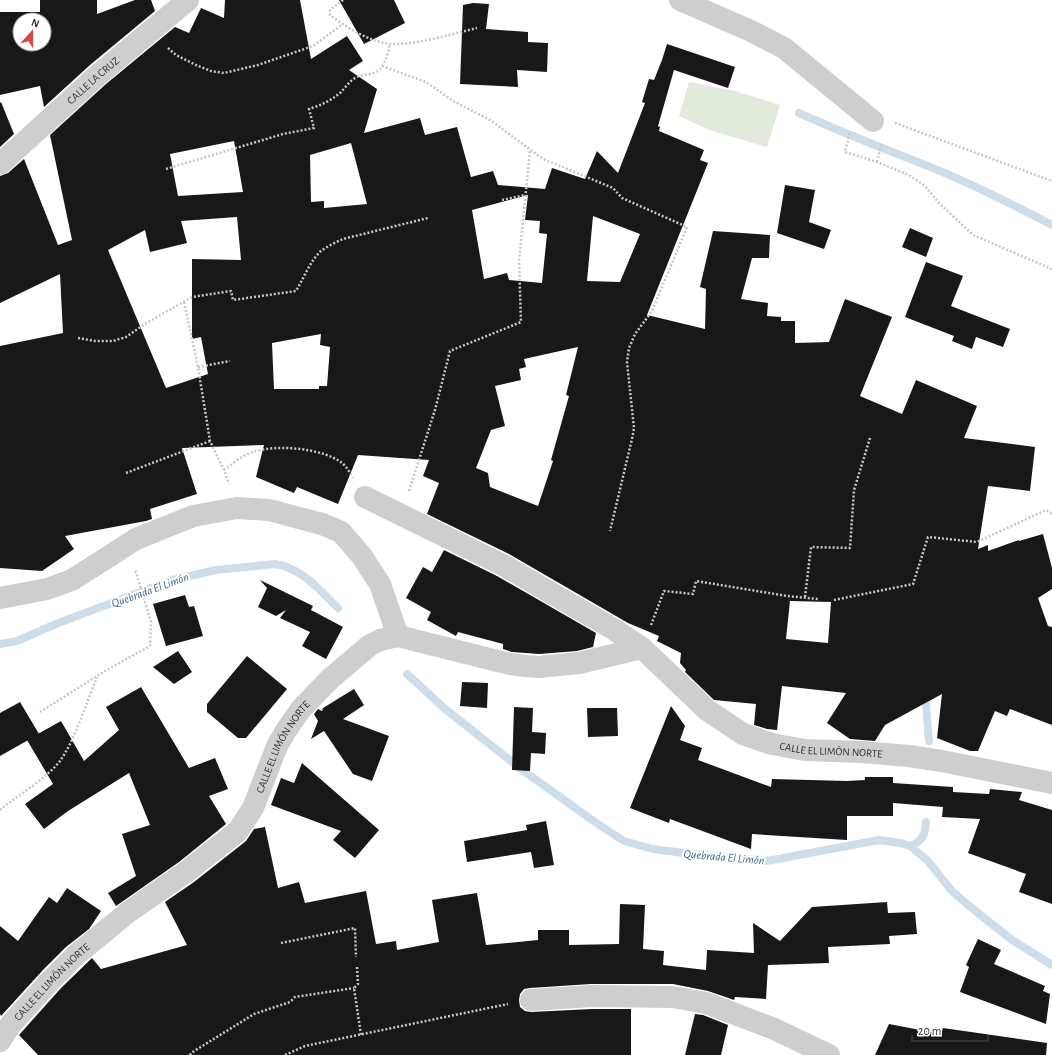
<svg xmlns="http://www.w3.org/2000/svg" width="1052" height="1055" font-family="'Alegreya Sans',sans-serif">
	<rect width="100%" height="100%" fill="#fff"/>
	<polygon fill="#e2e9dd" points="689,82 735,91 780,105 767,147 712,131 679,116"/>
	<g fill="none" stroke-linecap="round" stroke-linejoin="round">
		<g stroke="#ceddea" stroke-width="8">
			<path d="M799,113C845,134 893,152 940,171C978,187 1016,206 1052,225"/>
			<path d="M0,644L17,641L56,624L172,580L216,570L275,564C302,568 320,590 338,608"/>
			<polyline points="407,674 444,708 521,769 592,820 624,841 653,849 691,854 767,861 879,840 901,843 910,846 928,861 951,890 968,905 1012,940 1052,965"/>
			<polyline points="925,692 929,741"/>
			<path d="M910,846C923,841 925,835 926,822"/>
		</g>
	</g>
	<g fill="#181818" fill-rule="evenodd">
		<path d="M40,0H97V14L135,0H151L155,11L90,65L44,107L40,86L0,95V12H40ZM20,20H44V44H20Z"/>
		<path d="M225,0H300L311,59L347,36L363,61L349,70L377,89L364,133L420,118L425,135L457,127L471,177L493,171L498,185L545,189L552,168L585,179L597,151L618,173L645,103L642,102L649,79L654,80L662,60L667,44L735,67L728,88L674,70L658,126L660,127L659,131L704,150L700,160L708,163L647,315L705,329L706,289L700,287L713,231L770,235L769,258H752L741,299L768,303L767,316L781,317V321H795V343L829,342L845,299L892,317L860,396L902,414L916,380L977,406L964,438L1035,447L1030,491L988,486L978,549L988,545V551L1019,540V541L1043,534L1052,568V589L1038,598L1048,626L1052,627V725L1010,709L1007,716L995,711L978,751H970L937,738L942,694L885,725L875,741L850,739L827,723L846,693L782,686L777,730L767,729L754,725L756,704L714,700L685,672L686,670L680,663L681,653L657,641L659,636L628,623L509,554L427,514L439,483L423,476L429,460L358,455L338,504L297,487L294,493L256,477L264,445L182,448L197,494L150,509L152,519L146,521L65,536L74,549L42,571L0,568V346L63,333L60,274L0,303V176L8,173L24,159L58,245L72,240L50,135L106,84L175,27L189,33L201,8L224,18ZM234,141L243,192L178,196L170,154ZM351,143L367,204L324,208V201L311,202L310,155ZM528,195L525,220L540,221L539,233L547,234L542,283L509,280L507,273L484,279L472,210ZM593,216L640,234L620,282L587,281ZM237,217L241,260L192,259V339L201,337L208,374L166,388L108,250L145,230L150,252L187,243L181,221ZM321,334L320,345L330,347L327,386H319V389H274L272,343ZM578,347L566,395L569,396L551,460L553,461L538,506L490,487L488,473L476,468L491,430L505,426L495,386L521,380L519,369L526,367L524,359ZM790,601L831,602L828,643L786,639Z"/>
		<polygon points="339,0 394,0 405,23 364,44"/>
		<polygon points="473,3 489,4 486,29 528,32 528,42 548,43 547,72 517,70 518,87 460,84 463,5"/>
		<polygon points="1,102 14,134 0,147 0,103"/>
		<polygon points="785,185 815,190 809,222 831,230 824,249 777,233"/>
		<polygon points="910,228 933,238 926,257 902,247"/>
		<polygon points="926,262 963,276 951,306 1010,329 1003,347 976,337 972,349 952,341 954,336 905,317"/>
		<polygon points="444,550 497,576 596,633 593,647 577,651 539,654 512,652 503,649 503,644 458,632 456,636 427,620 431,612 406,598 423,567 432,572"/>
		<polygon points="260,580 313,606 311,610 343,627 326,659 302,646 310,632 280,618 286,610 276,616 258,607 267,588"/>
		<polygon points="185,595 189,607 194,606 203,636 166,646 153,604"/>
		<polygon points="178,651 192,672 174,684 153,667"/>
		<polygon points="247,656 287,689 246,738 238,738 207,712 207,704"/>
		<polygon points="462,682 488,683 487,708 460,706"/>
		<polygon points="141,687 189,768 215,758 228,789 209,796 226,824 179,862 116,906 108,893 136,876 122,834 150,825 129,773 68,811 44,829 25,804 53,784 27,740 61,721 84,761 119,730 106,707"/>
		<polygon points="354,689 364,705 343,719 389,736 372,781 353,774 324,731 311,739 318,721 314,714 318,709 322,711 323,708"/>
		<polygon points="20,702 39,734 0,756 0,713"/>
		<polygon points="671,706 685,726 680,740 702,748 698,760 771,787 772,779 847,781 865,780 865,777 893,777 893,783 953,787 953,792 989,794 990,789 1022,792 1019,800 1052,810 1052,904 1019,892 1026,874 968,853 980,819 942,817 943,807 893,803 893,816 847,816 847,840 752,834 751,849 670,819 669,823 630,808"/>
		<polygon points="514,707 533,708 532,732 546,733 545,754 531,753 530,771 512,770"/>
		<polygon points="587,708 617,708 618,736 588,737"/>
		<polygon points="302,763 379,830 355,858 333,840 341,831 271,805 281,778 294,783"/>
		<polygon points="546,821 554,865 534,868 531,852 467,862 464,841 527,830 526,825"/>
		<polygon points="265,827 278,888 299,882 305,903 366,891 376,944 396,941 397,950 439,942 432,900 477,893 486,945 538,940 538,930 569,930 569,945 619,944 620,904 645,905 643,949 664,951 663,965 706,970 707,950 754,953 753,923 780,941 812,907 887,902 888,913 915,912 917,934 889,936 890,944 828,947 829,963 768,965 766,999 735,997 734,1000 708,991 673,984 591,984 530,988 524,989 520,994 519,1000 520,1007 525,1011 531,1012 592,1009 631,1009 631,1055 38,1055 19,1035 61,988 92,958 101,969 187,945 165,902 194,882 246,841 254,829"/>
		<polygon points="67,888 101,911 89,929 66,947 43,970 1,1016 0,1014 0,926 18,941 49,897 57,903"/>
		<polygon points="978,939 1001,950 994,964 1045,986 1043,991 1050,994 1046,1024 960,992 969,967 966,965"/>
		<polygon points="695,1014 703,1015 728,1025 721,1055 685,1055"/>
		<polygon points="889,1024 941,1034 943,1028 1047,1043 1046,1055 875,1055"/>
	</g>
	<g fill="none" stroke-linecap="round" stroke-linejoin="round">
		<g stroke="#c8c8c8" stroke-width="2.5" stroke-dasharray="2 2" stroke-linecap="butt">
			<path d="M343,0L330,10V15C347,28 370,42 391,44C416,45 452,34 477,28"/>
			<polyline points="168,48 176,55 196,65 211,71 224,73 258,65 313,46 343,24"/>
			<polyline points="382,66 426,82 453,101 490,120 543,159 613,188 622,198 687,227 652,311 635,334 629,348 627,362 634,428 632,439 610,531"/>
			<polyline points="895,123 1052,181"/>
			<polyline points="850,133 845,152 877,162 909,175 925,186 939,203 973,235 1052,269"/>
			<polyline points="877,162 882,143"/>
			<path d="M166,169L283,134L314,128L309,109C321,105 331,101 341,92C346,87 350,80 357,77C365,73 375,76 382,67C386,61 388,51 390,44"/>
			<polyline points="502,200 525,195"/>
			<polyline points="184,302 198,367 210,441 224,470 229,484"/>
			<path d="M78,338L95,341H113L126,337L145,324L192,297L231,291L233,300L296,291C304,278 310,261 321,251C328,246 336,242 343,239L428,218"/>
			<polyline points="198,367 230,361"/>
			<path d="M224,470C233,464 242,455 253,452C275,444 323,448 342,463C347,467 350,473 353,478"/>
			<polyline points="126,473 210,441"/>
			<polyline points="409,491 435,410 450,351 521,322 519,261 530,150"/>
			<polyline points="805,597 811,547 850,548 854,490 870,438"/>
			<polyline points="834,600 913,584 928,537 977,542 1046,510 1052,514"/>
			<polyline points="651,625 664,591 693,594 696,581 787,596 818,599"/>
			<polyline points="40,712 105,671 150,646 151,622 135,569"/>
			<path d="M0,810C17,796 47,778 60,761C76,738 86,703 97,677"/>
			<polyline points="281,943 355,928 356,957"/>
			<polyline points="357,967 358,984 354,988 361,1035"/>
			<polyline points="190,1055 191,1053 254,1014 290,1002 295,997 354,988"/>
			<polyline points="285,1055 305,1046 508,1004"/>
		</g>
		<g stroke="#cecece" stroke-width="22">
			<polyline points="680,0 751,31 784,48 873,121"/>
			<path id="s1" d="M0,164L98,75L188,0"/>
			<path id="s2" d="M365,497L503,565L615,630L642,648L707,710L743,734L772,744L805,750L862,752L909,756L942,761L1052,783"/>
			<polyline points="0,598 47,589 72,580 136,539 193,516 237,508 269,510 322,524 341,532 361,555 380,584 398,636"/>
			<polyline points="531,1000 592,996 673,997 706,1003 772,1028 829,1055"/>
			<path id="s3" d="M0,1041L11,1024L52,979L75,956L127,913L186,872L238,831L253,808L277,746L287,729L301,709L330,679L370,645L380,640L398,636L510,664L525,666L539,667L579,663L642,648"/>
		</g>
	</g>
	<g text-anchor="middle" dominant-baseline="central" stroke-width="4" stroke-linejoin="round" paint-order="stroke">
		<g font-size="11" fill="#313131" stroke="#fff">
			<text stroke="none"><textPath href="#s1" startOffset="125">CALLE LA CRUZ</textPath></text>
			<text stroke="none"><textPath href="#s3" startOffset="415">CALLE EL LIMÓN NORTE</textPath></text>
			<text stroke="none"><textPath href="#s2" startOffset="539">CALLE EL LIMÓN NORTE</textPath></text>
			<text stroke="none"><textPath href="#s3" startOffset="79">CALLE EL LIMÓN NORTE</textPath></text>
		</g>
		<g font-size="12" font-style="italic" fill="#446a8d" stroke="#fff">
			<text transform="translate(150 590) rotate(-20)">Quebrada El Limón</text>
			<text transform="translate(724 857) rotate(5)">Quebrada El Limón</text>
		</g>
	</g>
	<g transform="translate(32 32) rotate(21)"><circle r="19" fill="#ffffff" stroke="#adadad"/>
	<path d="M0-3L7 15L0 10L-7 15Z" fill="#d84543"/>
	<text y="-6" font-size="11" font-weight="bold" text-anchor="middle" fill="#313131">N</text>
	</g>
	<path d="M912 1035v6h76v-6" fill="none" stroke="#313131" stroke-width="2"/>
	<text x="918" y="1035" font-size="12" fill="#313131" stroke="#ffffff" stroke-width="3" paint-order="stroke">20 m</text>
</svg>
